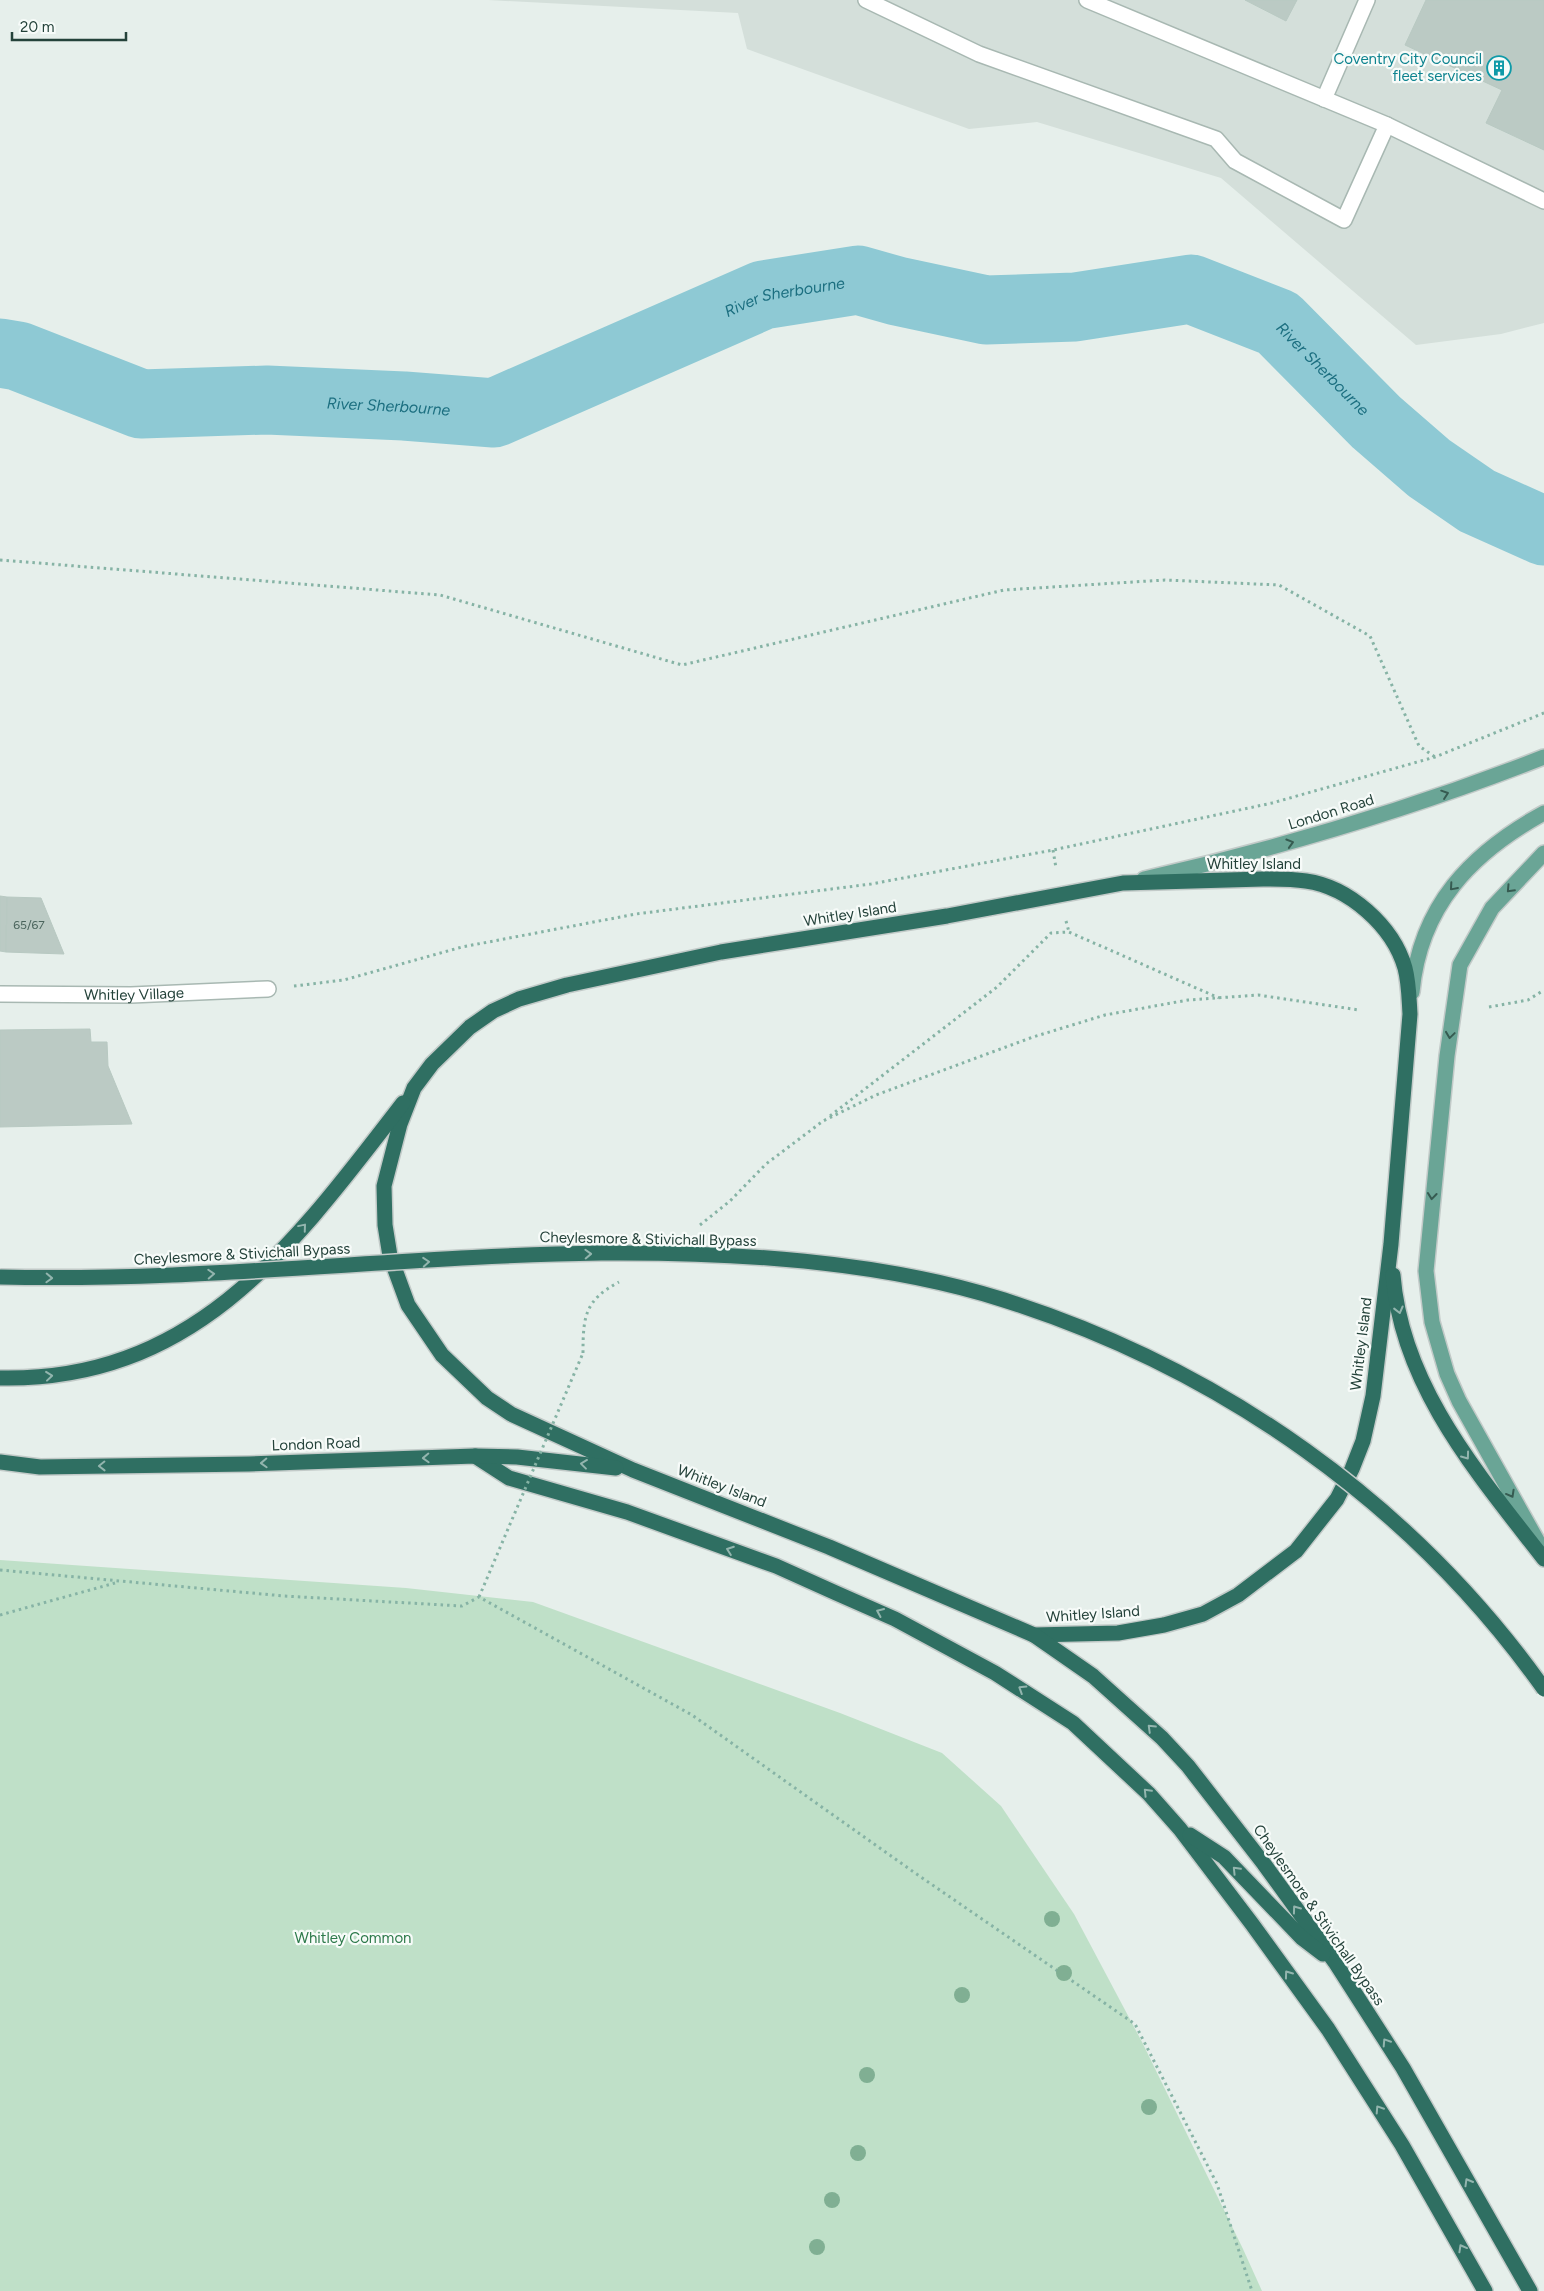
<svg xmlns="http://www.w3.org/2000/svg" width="1544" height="2291" font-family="Figtree,sans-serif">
	<rect width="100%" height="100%" fill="#e6efeb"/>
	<polygon fill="#d4dfda" points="488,0 1544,0 1544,323 1501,334 1416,345 1221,178 1037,122 969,129 747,49 738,13"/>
	<polygon fill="#bfe0c8" points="0,1560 406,1588 533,1602 840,1713 942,1753 1001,1806 1074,1914 1142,2042 1243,2249 1262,2291 0,2291"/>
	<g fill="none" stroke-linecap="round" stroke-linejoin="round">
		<path stroke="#8ec9d4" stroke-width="69" id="s1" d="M0,353L18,356L141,404L267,400L404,406L494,413L763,295L858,280L897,291L986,310L1075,307L1191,289L1278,323L1376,422L1429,468L1477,501L1544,531"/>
	</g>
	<g fill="#bbcac4" stroke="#b8c9c2">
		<polygon points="1245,0 1297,0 1286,21"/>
		<polygon points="1426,0 1544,0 1544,150 1486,123 1502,90 1405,45"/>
		<polygon points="0,896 7,897 6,952 0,951"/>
		<polygon points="7,897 41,898 64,954 6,952"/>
		<polygon points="90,1029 91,1042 107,1042 108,1066 132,1124 0,1127 0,1030"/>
	</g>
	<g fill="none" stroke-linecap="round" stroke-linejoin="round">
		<g stroke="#a8b8b2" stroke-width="18">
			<g id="minor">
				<polyline points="866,0 979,54 1216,139 1235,161 1344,220 1387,125 1087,0"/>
				<polyline points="1324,99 1367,0"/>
				<polyline points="1387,125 1544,201"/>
				<path id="s2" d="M0,994L131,995L268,989"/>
			</g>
		</g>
		<g stroke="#c2cac8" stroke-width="18">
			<g id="major">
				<path d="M1144,879C1280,848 1414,808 1544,757"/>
				<path d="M1412,992C1420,906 1471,853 1544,813"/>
				<polyline points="1543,1551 1459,1401 1447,1374 1432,1322 1426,1271 1447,1056 1460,965 1492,908 1544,853"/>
			</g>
		</g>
		<g stroke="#c2cac8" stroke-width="18">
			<g id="highway">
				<path d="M1263,879C1277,879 1292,879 1306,881C1349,887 1393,926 1405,968C1409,983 1409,999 1410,1014L1391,1244L1373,1396L1363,1441L1352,1469L1337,1499L1296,1551L1238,1595L1203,1614L1164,1625L1118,1633L1034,1635L829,1547L633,1470L511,1414L487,1398L442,1355L408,1305L390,1256L385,1225L384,1186L400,1124L414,1088L432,1064L470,1027L493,1011L519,999L567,985L721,952L947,916L1123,883Z"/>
				<path d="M1393,1275C1402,1387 1479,1475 1544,1559"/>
				<path d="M0,1378C196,1382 295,1243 403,1103"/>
				<polyline points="475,1456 509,1478 627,1512 776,1566 836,1593 895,1619 995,1673 1073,1723 1149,1794 1180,1829 1252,1924 1328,2029 1402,2145 1485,2291"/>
				<polyline points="0,1462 40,1467 249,1464 475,1456 517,1457 616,1468"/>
				<polyline points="1034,1635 1093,1676 1162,1738 1188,1766 1264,1864 1335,1962 1403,2068 1530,2291"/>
				<polyline points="1190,1835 1224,1857 1302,1938 1323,1954"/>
			</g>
		</g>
		<g stroke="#86b3a5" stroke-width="3" stroke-dasharray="2.5 4" stroke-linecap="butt">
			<polyline points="0,560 440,595 682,665 1004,590 1165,580 1279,585 1370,636 1419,746 1435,757"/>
			<polyline points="1053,850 1056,868"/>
			<polyline points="1066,921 1069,932"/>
			<polyline points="294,986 344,980 462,947 636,914 871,884 1053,850 1272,803 1435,757 1544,713"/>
			<polyline points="1489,1007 1528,1000 1544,990"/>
			<polyline points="830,1116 997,987 1051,933 1069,932 1219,998"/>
			<polyline points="700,1225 730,1201 766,1164 823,1121 876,1095 1033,1037 1105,1015 1188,1000 1258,995 1359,1010"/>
			<path d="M583,1353C583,1316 585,1300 619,1282"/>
			<polyline points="0,1570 284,1596 462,1606 479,1597 692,1715 915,1873 1135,2024 1217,2184 1252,2291"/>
			<polyline points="0,1615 115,1583"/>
		</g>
		<use href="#minor" stroke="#fff" stroke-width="15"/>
		<use href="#major" stroke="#6aa596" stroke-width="15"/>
		<use href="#highway" stroke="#2f6f62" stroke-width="15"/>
		<g stroke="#c2cac8" stroke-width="18" stroke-linecap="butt">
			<path id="highway-bridge" d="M0,1277C201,1282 400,1256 601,1253C731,1252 879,1260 1004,1300C1221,1369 1412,1503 1544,1689"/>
		</g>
		<polyline stroke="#86b3a5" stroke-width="3" stroke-dasharray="2.5 4" stroke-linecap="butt" points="479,1597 583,1353"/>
		<use href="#highway-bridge" stroke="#2f6f62" stroke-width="15"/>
	</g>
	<g fill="#80af93">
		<circle cx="1052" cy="1919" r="8"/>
		<circle cx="1064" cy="1973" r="8"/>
		<circle cx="962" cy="1995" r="8"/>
		<circle cx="867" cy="2075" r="8"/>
		<circle cx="1149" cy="2107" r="8"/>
		<circle cx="858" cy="2153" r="8"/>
		<circle cx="832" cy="2200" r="8"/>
		<circle cx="817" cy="2247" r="8"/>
	</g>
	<defs><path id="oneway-chevron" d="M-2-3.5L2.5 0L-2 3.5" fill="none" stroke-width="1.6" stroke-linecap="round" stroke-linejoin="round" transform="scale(1.25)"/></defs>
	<g stroke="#365b51">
		<use href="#oneway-chevron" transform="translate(1445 794) rotate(-19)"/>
		<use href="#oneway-chevron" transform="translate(1290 843) rotate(-17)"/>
		<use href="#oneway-chevron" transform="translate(1453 887) rotate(131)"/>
		<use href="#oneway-chevron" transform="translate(1510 889) rotate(133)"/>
		<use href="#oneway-chevron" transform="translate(1450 1035) rotate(98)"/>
		<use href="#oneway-chevron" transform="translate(1432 1196) rotate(96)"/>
		<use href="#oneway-chevron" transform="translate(1511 1494) rotate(61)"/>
	</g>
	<g stroke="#93b5ae">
		<use href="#oneway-chevron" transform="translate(303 1227) rotate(-50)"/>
		<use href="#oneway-chevron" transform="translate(588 1254) rotate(-2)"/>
		<use href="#oneway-chevron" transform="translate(426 1262) rotate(-4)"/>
		<use href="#oneway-chevron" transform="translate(211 1274) rotate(-3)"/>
		<use href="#oneway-chevron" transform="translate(49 1278) rotate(2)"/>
		<use href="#oneway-chevron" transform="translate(1399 1310) rotate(76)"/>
		<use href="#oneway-chevron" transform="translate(49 1376) rotate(-6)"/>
		<use href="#oneway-chevron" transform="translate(1466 1456) rotate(54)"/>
		<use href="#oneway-chevron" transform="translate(426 1458) rotate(178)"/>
		<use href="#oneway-chevron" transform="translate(264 1463) rotate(178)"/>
		<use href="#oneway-chevron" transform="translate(584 1464) rotate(-173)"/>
		<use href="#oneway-chevron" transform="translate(102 1466) rotate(179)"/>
		<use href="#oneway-chevron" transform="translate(730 1550) rotate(-160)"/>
		<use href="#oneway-chevron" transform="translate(880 1612) rotate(-156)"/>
		<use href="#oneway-chevron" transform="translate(1022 1689) rotate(-148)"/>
		<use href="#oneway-chevron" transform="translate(1151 1728) rotate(-136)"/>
		<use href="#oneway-chevron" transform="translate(1147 1792) rotate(-134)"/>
		<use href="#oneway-chevron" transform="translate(1236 1870) rotate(-134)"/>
		<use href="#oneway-chevron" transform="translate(1296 1909) rotate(-126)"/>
		<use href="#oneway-chevron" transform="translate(1288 1974) rotate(-126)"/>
		<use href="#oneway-chevron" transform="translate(1386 2042) rotate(-123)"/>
		<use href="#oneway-chevron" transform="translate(1379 2109) rotate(-123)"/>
		<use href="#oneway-chevron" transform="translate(1468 2182) rotate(-120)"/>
		<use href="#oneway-chevron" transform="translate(1462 2248) rotate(-119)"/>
	</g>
	<defs>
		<g id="building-ring" transform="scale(1.25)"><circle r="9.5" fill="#f7fbf9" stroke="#0f9aa8" stroke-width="1.5"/><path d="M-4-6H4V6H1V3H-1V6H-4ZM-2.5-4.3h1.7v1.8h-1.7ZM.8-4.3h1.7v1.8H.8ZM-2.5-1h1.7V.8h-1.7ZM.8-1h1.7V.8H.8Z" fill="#0f9aa8"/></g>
	</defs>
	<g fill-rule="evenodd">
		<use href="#building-ring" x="1499" y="68"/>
	</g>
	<g text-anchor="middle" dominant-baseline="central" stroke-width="4.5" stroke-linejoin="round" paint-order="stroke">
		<g font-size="12" fill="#4a645c">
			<text x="29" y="925">65/67</text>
		</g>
		<g font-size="15" fill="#0d838f" stroke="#f7fbf9" text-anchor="end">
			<text x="1482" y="59">Coventry City Council<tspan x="1482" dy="17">fleet services</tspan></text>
		</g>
		<g font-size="15" fill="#24423a" stroke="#f7fbf9">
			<text transform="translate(1331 812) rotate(-17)">London Road</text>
			<text x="1254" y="864">Whitley Island</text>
			<text transform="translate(850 914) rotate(-9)">Whitley Island</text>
			<text stroke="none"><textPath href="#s2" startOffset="134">Whitley Village</textPath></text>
			<text transform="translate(648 1239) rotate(1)">Cheylesmore &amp; Stivichall Bypass</text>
			<text transform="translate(242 1254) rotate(-3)">Cheylesmore &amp; Stivichall Bypass</text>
			<text transform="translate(1361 1344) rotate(-83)">Whitley Island</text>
			<text transform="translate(316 1444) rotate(-2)">London Road</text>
			<text transform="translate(722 1486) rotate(21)">Whitley Island</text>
			<text transform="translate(1093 1614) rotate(-4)">Whitley Island</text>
			<text transform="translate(1319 1915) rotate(55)">Cheylesmore &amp; Stivichall Bypass</text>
		</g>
		<g font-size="15" fill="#2d7a4b" stroke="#f7fbf9">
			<text x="353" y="1938">Whitley Common</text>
		</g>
		<g font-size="16" font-style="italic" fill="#1c6f80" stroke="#f7fbf9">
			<text stroke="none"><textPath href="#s1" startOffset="818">River Sherbourne</textPath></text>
			<text stroke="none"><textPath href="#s1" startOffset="1389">River Sherbourne</textPath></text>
			<text stroke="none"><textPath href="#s1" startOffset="398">River Sherbourne</textPath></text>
		</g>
	</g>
	<path d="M12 32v8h114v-8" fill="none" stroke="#24423a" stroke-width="2.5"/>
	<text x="20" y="32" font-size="15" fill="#24423a" stroke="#f7fbf9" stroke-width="4" paint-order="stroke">20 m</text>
</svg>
